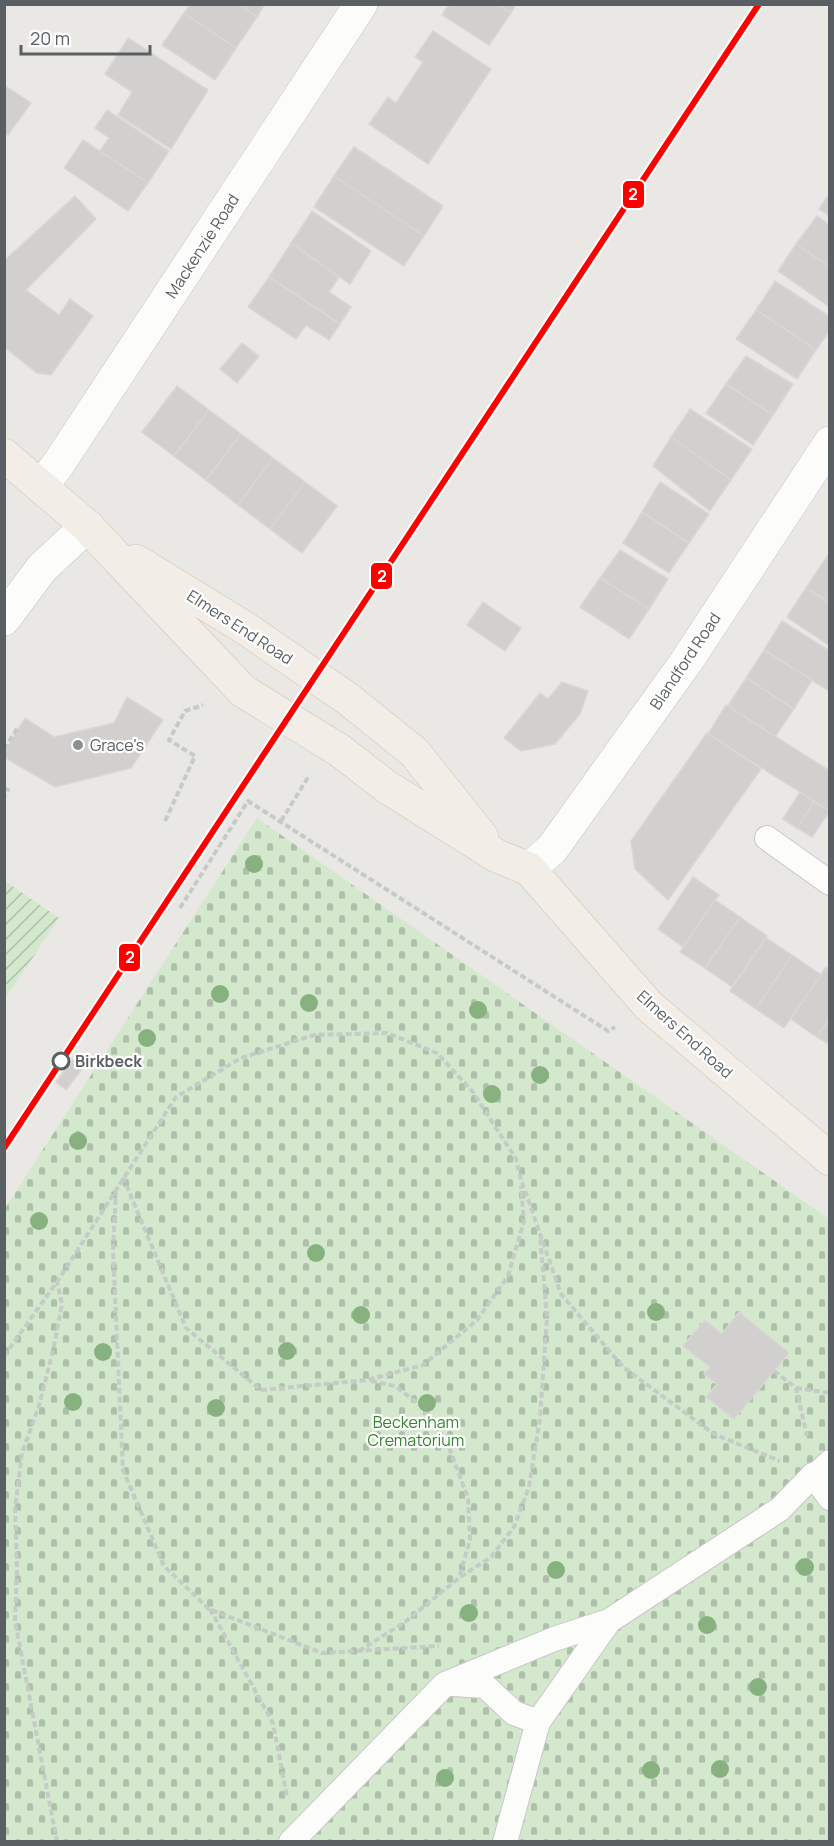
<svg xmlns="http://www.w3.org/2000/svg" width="834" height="1846" font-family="Manrope,sans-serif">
	<defs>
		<pattern id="cemetery-stones" width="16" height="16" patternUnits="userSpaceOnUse" patternTransform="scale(1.5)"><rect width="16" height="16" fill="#d3e8cd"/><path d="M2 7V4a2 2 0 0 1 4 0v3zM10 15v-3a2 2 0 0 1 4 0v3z" fill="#aebfaa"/></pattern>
		<pattern id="garden-furrows" width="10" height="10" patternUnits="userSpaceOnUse" patternTransform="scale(1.5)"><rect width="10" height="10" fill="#d3e8cd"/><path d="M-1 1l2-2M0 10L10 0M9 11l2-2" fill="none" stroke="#aebfaa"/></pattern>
	</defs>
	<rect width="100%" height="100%" fill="#eae8e4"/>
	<polygon fill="url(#cemetery-stones)" points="257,818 829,1219 829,1841 5,1841 4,1210"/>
	<polygon fill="url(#garden-furrows)" points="5,881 59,918 5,999"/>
	<g fill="#d1d0ce" stroke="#dad7d3" stroke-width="1.5">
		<polygon points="190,4 239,4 257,17 236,48 184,13"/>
		<polygon points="239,4 265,4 257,17"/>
		<polygon points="449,4 497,4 511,13 489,45 442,15"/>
		<polygon points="497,4 516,4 511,13"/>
		<polygon points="184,13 236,48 215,80 162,45"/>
		<polygon points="433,31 491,69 428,164 369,124 388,97 396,103 423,62 415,57"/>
		<polygon points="128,38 208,90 171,149 118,115 132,92 105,74"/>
		<polygon points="4,85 31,103 8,135 4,133"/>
		<polygon points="107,110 169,151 148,183 100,151 109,138 95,128"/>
		<polygon points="83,140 148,183 128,211 64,168"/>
		<polygon points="354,147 443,206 424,236 334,176"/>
		<polygon points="334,176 424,236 404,266 314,207"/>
		<polygon points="830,193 830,216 819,209"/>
		<polygon points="75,196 96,219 26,290 59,315 70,299 93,316 51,375 37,373 4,347 4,261"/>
		<polygon points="312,211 371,251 350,284 291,243"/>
		<polygon points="817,216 830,225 830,267 796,244"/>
		<polygon points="291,243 339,277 329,292 351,307 340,324 269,277"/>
		<polygon points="796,244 830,267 830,307 778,271"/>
		<polygon points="269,277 340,324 329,340 306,325 296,339 248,307"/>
		<polygon points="775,281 830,317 830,330 816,350 756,310"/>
		<polygon points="756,310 816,350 797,379 736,339"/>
		<polygon points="242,343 259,356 237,383 220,369"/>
		<polygon points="746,356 793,384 773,415 726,384"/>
		<polygon points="726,384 773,415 753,445 706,413"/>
		<polygon points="177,386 209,410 174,456 142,432"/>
		<polygon points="690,409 752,449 731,480 671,437"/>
		<polygon points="209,410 241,434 206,480 174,456"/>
		<polygon points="241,434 273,458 238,505 206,480"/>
		<polygon points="671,437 731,480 710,511 653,466"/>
		<polygon points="273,458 305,482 270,529 238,505"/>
		<polygon points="305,482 337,506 302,553 270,529"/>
		<polygon points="660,482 709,514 689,543 642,512"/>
		<polygon points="642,512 689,543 669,573 623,543"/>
		<polygon points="620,550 668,579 649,609 600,578"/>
		<polygon points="828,555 830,556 830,603 806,588"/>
		<polygon points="600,578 649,609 629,639 580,607"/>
		<polygon points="806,588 830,603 830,646 787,617"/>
		<polygon points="483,602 521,628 505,651 467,625"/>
		<polygon points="782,621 830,651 830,692 764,650"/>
		<polygon points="764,650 812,680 794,709 746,678"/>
		<polygon points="746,678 794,709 775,737 728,706"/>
		<polygon points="562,682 588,691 580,714 555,744 521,751 504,738 540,693 548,699"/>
		<polygon points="127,697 163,720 131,768 55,787 4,757 4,753 25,718 54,737 114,723"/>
		<polygon points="726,705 830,771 830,811 708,734"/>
		<polygon points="707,733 761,769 668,900 635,869 631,841"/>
		<polygon points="800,792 814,802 797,828 783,819"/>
		<polygon points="814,802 830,811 812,837 797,828"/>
		<polygon points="693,877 719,895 683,947 658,929"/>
		<polygon points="715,900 740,917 705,968 680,952"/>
		<polygon points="740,917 767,936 732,987 705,968"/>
		<polygon points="766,938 792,955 756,1009 730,991"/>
		<polygon points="792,955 821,975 784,1028 756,1009"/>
		<polygon points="826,967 830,970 830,1018 817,1037 791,1019"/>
		<polygon points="830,1018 830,1045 817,1037"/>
		<polygon points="75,1057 85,1065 66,1090 56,1082"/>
		<polygon points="739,1312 789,1353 734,1419 706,1397 717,1384 704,1374 710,1367 683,1346 705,1320 722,1334"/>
	</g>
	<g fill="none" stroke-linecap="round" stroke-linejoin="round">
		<g stroke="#c6c7c6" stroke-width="26">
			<g id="lane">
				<polyline points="767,838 830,883"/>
				<polyline points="813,1475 830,1498"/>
				<polyline points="453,1684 485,1686 514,1713 538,1722"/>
				<polyline points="291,1842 445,1684 554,1639 609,1621"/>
				<polyline points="505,1842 538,1722 609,1621 780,1509 813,1475 816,1475 830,1462"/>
			</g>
		</g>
		<g stroke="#c6c7c6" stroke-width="34">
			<g id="street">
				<polyline points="42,486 59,463 361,4"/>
				<polyline points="4,619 42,568 87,526"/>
				<polyline points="529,869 552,849 686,662 830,443"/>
			</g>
		</g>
		<g stroke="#d4c5b0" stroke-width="34">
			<g id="primary">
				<polyline points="4,455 87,526 243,691 339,750 387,787 497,856 529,869 649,1006 830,1159"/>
				<polyline points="136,561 245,628 348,699 414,752 482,837"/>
			</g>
		</g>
		<g stroke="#c5ccc7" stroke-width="4" stroke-dasharray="6 3" stroke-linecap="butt">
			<polyline points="4,749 19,726"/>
			<polyline points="4,788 8,790 4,796"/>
			<polyline points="165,821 195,756 169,740 185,711 203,705"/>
			<polyline points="281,821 307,779 310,781"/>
			<polyline points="180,908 248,801 608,1031 615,1027"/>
			<polyline points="123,1177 186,1328 261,1390 367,1380 423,1365 477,1320 508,1276 524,1221 521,1186"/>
			<polyline points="116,1190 113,1250 123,1470 164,1566 209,1609 322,1653 439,1646"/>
			<polyline points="4,1356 57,1282 176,1097 241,1058 314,1035 387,1033 437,1053 473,1092 516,1159 521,1179 561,1294 623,1367 714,1434 780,1461"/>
			<polyline points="774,1371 796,1388 807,1436"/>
			<polyline points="371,1381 395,1386 421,1406 447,1442 468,1498 470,1540 459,1578"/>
			<polyline points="796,1388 830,1393"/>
			<polyline points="210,1609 273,1723 287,1797"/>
			<polyline points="359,1651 405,1622 459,1578 491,1557 514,1527 529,1487 540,1418 547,1318 540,1235"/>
			<polyline points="57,1842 15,1621 17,1568 15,1509 22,1453 39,1406 54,1346 62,1304 57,1282"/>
		</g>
		<use href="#lane" stroke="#fcfcfb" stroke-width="24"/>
		<use href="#street" stroke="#fcfcfb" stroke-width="33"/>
		<use href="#primary" stroke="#f2eee7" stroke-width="33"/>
		<g stroke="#fff" stroke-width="10">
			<polyline id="tram-1" points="4,1148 759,4"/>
		</g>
		<use href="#tram-1" stroke="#f00" stroke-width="6"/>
	</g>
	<g fill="#87b280">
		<circle cx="254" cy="864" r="9"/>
		<circle cx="220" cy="994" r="9"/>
		<circle cx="309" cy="1003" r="9"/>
		<circle cx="478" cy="1010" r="9"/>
		<circle cx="147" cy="1038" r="9"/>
		<circle cx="540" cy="1075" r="9"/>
		<circle cx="492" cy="1094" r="9"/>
		<circle cx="78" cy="1141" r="9"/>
		<circle cx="39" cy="1221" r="9"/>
		<circle cx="316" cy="1253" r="9"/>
		<circle cx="656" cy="1312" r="9"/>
		<circle cx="361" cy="1315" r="9"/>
		<circle cx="287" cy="1351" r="9"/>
		<circle cx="103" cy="1352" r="9"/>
		<circle cx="73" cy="1402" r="9"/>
		<circle cx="427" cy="1403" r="9"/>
		<circle cx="216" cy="1408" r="9"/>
		<circle cx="805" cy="1567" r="9"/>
		<circle cx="556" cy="1570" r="9"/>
		<circle cx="469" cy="1613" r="9"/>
		<circle cx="707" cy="1625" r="9"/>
		<circle cx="758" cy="1687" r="9"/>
		<circle cx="720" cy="1769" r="9"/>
		<circle cx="651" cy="1770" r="9"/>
		<circle cx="445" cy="1778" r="9"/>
	</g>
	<circle fill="#8c8f90" stroke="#fff" stroke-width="2" cx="78" cy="745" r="6"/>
	<circle fill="#fff" stroke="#595f63" stroke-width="3" cx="61" cy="1061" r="8"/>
	<g text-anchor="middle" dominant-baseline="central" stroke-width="4.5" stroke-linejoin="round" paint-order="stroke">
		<g font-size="16" fill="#595f63" stroke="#fff">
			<text transform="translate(202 246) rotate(-57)">Mackenzie Road</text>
			<text transform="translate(240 627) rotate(33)">Elmers End Road</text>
			<text transform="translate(685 661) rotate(-56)">Blandford Road</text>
			<text transform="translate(685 1034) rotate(42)">Elmers End Road</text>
		</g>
		<g font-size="16" fill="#595f63" stroke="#fff" text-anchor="start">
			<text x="90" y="745">Grace's</text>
		</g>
		<g font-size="16" font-weight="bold" fill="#595f63" stroke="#fff" text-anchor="start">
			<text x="75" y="1061">Birkbeck</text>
		</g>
		<g font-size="16" fill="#36862e" stroke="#fff">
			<text x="416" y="1422">Beckenham<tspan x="416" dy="18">Crematorium</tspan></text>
		</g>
	</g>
	<g stroke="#fff" stroke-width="2">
		<rect x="622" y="180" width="23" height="29" rx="6" fill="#f00"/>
		<rect x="370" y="562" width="23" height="28" rx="6" fill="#f00"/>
		<rect x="118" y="943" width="23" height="29" rx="6" fill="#f00"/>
	</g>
	<g font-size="16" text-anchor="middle" font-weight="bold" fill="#fff">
		<text x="633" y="200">2</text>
		<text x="382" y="582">2</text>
		<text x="130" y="963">2</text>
	</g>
	<rect width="834" height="1846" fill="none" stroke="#595f63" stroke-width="12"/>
	<path d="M21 45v9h129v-9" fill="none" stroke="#595f63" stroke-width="3"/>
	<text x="30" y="45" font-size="18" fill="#595f63" stroke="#ffffff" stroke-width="4.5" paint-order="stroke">20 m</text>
</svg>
